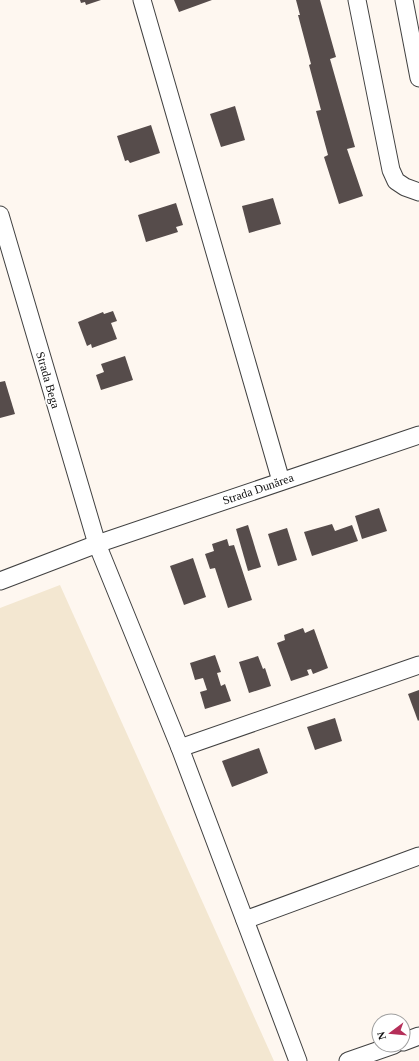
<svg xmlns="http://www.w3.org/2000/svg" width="419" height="1061" font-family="Georgia,serif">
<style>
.farmland{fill:#f3e7d1}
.building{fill:#564c4b}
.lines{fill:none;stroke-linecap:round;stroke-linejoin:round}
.minor-casing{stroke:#414141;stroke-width:19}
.minor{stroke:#fff;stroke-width:17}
.labels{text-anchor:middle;stroke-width:4;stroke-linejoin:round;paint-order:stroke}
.street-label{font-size:12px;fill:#0e0e0e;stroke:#fff}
</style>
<rect width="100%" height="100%" fill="#fef7f0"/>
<!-- farmland -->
<polygon class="farmland" points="60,585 274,1061 0,1061 0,608"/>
<!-- building -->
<g class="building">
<polygon points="80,0 101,0 86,5 85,2 81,3"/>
<polygon points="174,0 212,0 179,12"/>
<polygon points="296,0 320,0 336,57 330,59 355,147 347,149 363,196 339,204 324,157 328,155 316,111 321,110 309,65 311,64 298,15 300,15"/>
<polygon points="235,106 245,140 221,147 210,114"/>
<polygon points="151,125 160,153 130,163 128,160 125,161 117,136"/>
<polygon points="273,198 281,224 249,233 242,206"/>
<polygon points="176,203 183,225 176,227 178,232 146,242 138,215"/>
<polygon points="113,311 117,321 111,323 117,339 92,348 91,344 87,346 78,322 103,312 104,314"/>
<polygon points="125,356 133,380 101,390 96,375 104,372 101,364"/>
<polygon points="5,381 15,414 0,418 0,382"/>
<polygon points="379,508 387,531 362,539 355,516"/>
<polygon points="332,524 335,531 352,525 358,541 312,556 304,532"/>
<polygon points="248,525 261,567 248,571 236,529"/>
<polygon points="287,528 297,560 278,566 268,534"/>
<polygon points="227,539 229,546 234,545 252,600 228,608 215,568 210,569 205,554 214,551 212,544"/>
<polygon points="193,558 206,597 184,605 170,566"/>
<polygon points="303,628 305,633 314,629 328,668 313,674 311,669 307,670 309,675 291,681 277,643 285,640 284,635"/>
<polygon points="215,655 221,672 217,673 221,686 225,684 231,701 205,709 200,692 207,690 203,678 195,680 190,663"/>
<polygon points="258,656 263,669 265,668 271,686 249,693 239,662"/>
<polygon points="419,690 419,720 418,721 408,694"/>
<polygon points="335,718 342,741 315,750 307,727"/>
<polygon points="259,748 268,773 232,787 222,761"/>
</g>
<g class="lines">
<!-- minor casing -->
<g class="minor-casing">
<g id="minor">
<polyline points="142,0 281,481"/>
<polyline points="357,0 391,170 396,181 405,187 419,192"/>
<polyline points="404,0 419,78"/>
<polyline points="0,215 97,544 180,748 298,1061"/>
<polyline points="0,581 97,544 419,435"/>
<polyline points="180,748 419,665"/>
<polyline points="245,920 419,856"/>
<polyline points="403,1042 419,1036"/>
<polyline points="348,1061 394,1045"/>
</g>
</g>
<!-- minor -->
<use href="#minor" class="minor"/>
</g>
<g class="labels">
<!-- street labels -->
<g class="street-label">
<text transform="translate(48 380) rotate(74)" y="4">Strada Bega</text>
<text transform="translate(258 489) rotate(-19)" y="4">Strada Dunărea</text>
</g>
</g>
<!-- north arrow -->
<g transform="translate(391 1033) rotate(254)"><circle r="19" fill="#ffffff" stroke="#9f9f9f"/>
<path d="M0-3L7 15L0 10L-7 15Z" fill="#b52f59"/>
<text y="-6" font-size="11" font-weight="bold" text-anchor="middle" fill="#0e0e0e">N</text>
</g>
</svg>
